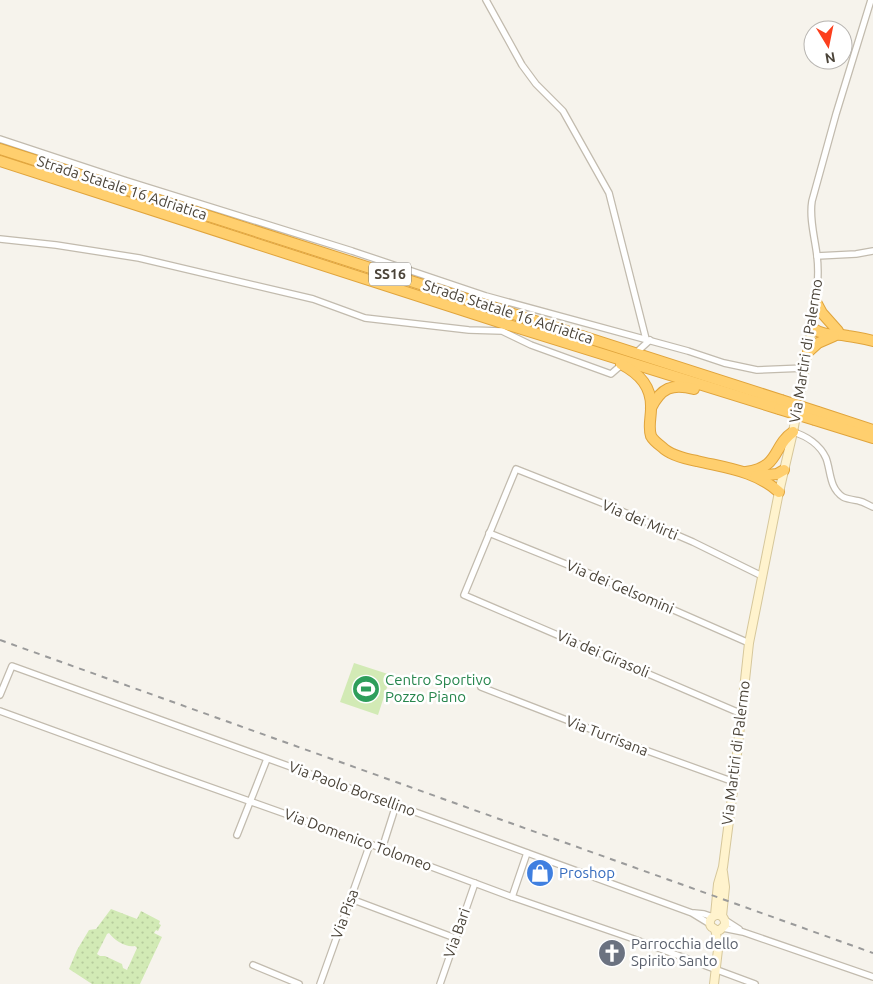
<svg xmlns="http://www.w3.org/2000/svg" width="873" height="984" font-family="Ubuntu,sans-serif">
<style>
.grass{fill:#d2eab5}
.garden{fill:url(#garden-dots);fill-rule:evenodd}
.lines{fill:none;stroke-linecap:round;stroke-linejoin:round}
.street-casing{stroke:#c2bbae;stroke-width:8}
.secondary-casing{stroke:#d6c79b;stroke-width:10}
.highway-casing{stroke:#e0a43c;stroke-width:12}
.street{stroke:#fff;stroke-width:5.5}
.secondary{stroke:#fff3cd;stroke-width:8}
.highway{stroke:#ffcf6e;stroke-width:10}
.rail{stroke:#9a9a9a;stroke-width:2;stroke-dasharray:6 6;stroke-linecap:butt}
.highway-bridge-casing{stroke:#e0a43c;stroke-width:12;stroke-linecap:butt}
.highway-bridge{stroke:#ffcf6e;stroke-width:10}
.labels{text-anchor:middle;stroke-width:5;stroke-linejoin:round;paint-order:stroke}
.shield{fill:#fff;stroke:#817c74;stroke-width:1}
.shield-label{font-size:14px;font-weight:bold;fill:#4b4439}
.street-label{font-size:15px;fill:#4b4439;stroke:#fff}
.leisure-label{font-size:15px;fill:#27864d;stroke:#fff;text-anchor:start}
.shop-label{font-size:15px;fill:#366cbe;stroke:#fff;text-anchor:start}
.worship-label{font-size:15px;fill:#5b616d;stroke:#fff;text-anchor:start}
</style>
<defs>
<pattern id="garden-dots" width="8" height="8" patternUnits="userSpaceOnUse" patternTransform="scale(1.25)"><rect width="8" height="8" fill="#d2eab5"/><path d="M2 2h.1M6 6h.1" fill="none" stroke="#b6ca9c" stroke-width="1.8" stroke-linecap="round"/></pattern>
</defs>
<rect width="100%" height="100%" fill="#f6f3ec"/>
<!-- grass -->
<polygon class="grass" points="354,663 391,675 378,715 340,702"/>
<!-- garden -->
<path class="garden" d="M111 909 137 919 141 911 160 921 159 924 161 925 158 931 156 930 154 933 162 937 140 984H92L69 969 77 950 89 930 96 929ZM109 933C114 940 126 948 135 946L137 948 127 970 123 968 122 964 105 956H100L97 954 107 934Z"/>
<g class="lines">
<!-- street casing -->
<g class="street-casing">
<g id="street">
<polyline points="486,0 522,65 536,84 563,111 609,193 646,339"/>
<polyline points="0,139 124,180 352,251 486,296 688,351 724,363 757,370 805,368"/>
<polyline points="0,239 56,245 139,258 313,299 365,318 469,330 502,331 531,345 611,374 619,367"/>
<polyline points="817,256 856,254 873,251"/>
<path d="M812 328C815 304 820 280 817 256 815 238 809 219 812 201L836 114 871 0"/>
<polyline points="639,350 650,340"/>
<path d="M793 432C807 436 820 445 826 458 831 471 829 488 843 497 847 499 854 500 859 501 864 502 868 505 873 507"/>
<polyline points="489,533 603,579 749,643"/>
<polyline points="481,687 634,746 734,782"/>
<polyline points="0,695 12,666 396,805 692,913 710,924"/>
<polyline points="0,711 159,769 370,844 512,897 631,938 755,984"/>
<polyline points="742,714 464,595 516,469 612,507 693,542 762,576"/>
<polyline points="237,835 267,759"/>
<polyline points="382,849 396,805"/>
<polyline points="512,897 527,853"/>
<polyline points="351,899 455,938"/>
<polyline points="694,913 704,914 713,917"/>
<polyline points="725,920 739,929"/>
<polyline points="723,928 743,932 873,977"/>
<polyline points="253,965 299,984"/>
<polyline points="320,984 370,844"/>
<polyline points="440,984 475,883"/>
</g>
</g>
<!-- secondary casing -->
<g class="secondary-casing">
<g id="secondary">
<polyline points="715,915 718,884 723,867 734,782 749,643 779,492 793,432 812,328"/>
<polyline points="722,916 725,887 723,872"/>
<path d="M715 930H720L725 925C726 910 708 914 710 924 711 929 713 926 715 930 717 934 717 942 718 946"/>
<polyline points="714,984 719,941"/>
</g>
</g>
<!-- highway casing -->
<g class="highway-casing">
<g id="highway">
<polyline points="0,149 781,400"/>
<polyline points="0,161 499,322 779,409"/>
<polyline points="815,300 822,313 838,331"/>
<path d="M812 328C826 337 833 333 848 336 857 337 865 339 873 341"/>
<polyline points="808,352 818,343 834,336"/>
<path d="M621 364C640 374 652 387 651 409 651 418 648 427 651 436 653 440 658 444 662 447 670 455 686 459 697 461 726 468 756 471 779 492"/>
<path d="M651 408C661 388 672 383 694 389"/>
<polyline points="818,412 873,430"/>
<polyline points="815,420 873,438"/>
<path d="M746 472C781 467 772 446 793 432"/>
<polyline points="756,476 777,474 784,470"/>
</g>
</g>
<!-- street -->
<use href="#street" class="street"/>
<!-- secondary -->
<use href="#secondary" class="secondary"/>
<!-- highway -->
<use href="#highway" class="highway"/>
<!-- rail -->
<polyline class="rail" points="0,640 873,953"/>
<!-- highway-bridge casing -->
<g class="highway-bridge-casing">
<g id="highway-bridge">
<polyline points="781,400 818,412"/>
<polyline points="779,409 815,420"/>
</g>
</g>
<!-- highway-bridge -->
<use href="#highway-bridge" class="highway-bridge"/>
</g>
<!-- icons -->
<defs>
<g id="stadium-disc" transform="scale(1.4375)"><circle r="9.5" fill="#2e9e5b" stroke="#fff"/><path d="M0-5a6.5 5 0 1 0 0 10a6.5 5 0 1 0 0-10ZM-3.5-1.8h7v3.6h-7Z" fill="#fff"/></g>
<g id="shop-disc" transform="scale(1.4375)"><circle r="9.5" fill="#3f7fe0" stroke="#fff"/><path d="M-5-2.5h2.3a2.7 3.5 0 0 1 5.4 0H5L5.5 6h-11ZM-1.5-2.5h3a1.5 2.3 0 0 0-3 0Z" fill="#fff"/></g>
<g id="church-disc" transform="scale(1.4375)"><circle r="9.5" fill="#6b7280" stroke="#fff"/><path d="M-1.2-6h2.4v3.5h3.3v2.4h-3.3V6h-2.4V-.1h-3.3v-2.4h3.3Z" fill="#fff"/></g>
</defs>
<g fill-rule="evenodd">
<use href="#stadium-disc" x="366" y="689"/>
<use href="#shop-disc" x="540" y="873"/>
<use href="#church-disc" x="612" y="953"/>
</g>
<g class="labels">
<!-- shield labels -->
<rect class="shield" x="369" y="262.5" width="42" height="23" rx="4"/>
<g class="shield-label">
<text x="390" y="279">SS16</text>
</g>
<!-- street labels -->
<g class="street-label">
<text transform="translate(122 188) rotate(18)" y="5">Strada Statale 16 Adriatica</text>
<text transform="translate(508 312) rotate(18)" y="5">Strada Statale 16 Adriatica</text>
<text transform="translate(806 351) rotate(-81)" y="5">Via Martiri di Palermo</text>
<text transform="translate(640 520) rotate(23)" y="5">Via dei Mirti</text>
<text transform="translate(620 587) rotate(23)" y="5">Via dei Gelsomini</text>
<text transform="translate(603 654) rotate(23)" y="5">Via dei Girasoli</text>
<text transform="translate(607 736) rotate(21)" y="5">Via Turrisana</text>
<text transform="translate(736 753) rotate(-83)" y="5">Via Martiri di Palermo</text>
<text transform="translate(352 789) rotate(20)" y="5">Via Paolo Borsellino</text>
<text transform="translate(358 840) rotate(20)" y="5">Via Domenico Tolomeo</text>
<text transform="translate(345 914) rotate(-70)" y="5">Via Pisa</text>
<text transform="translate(457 933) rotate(-71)" y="5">Via Bari</text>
</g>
<!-- leisure labels -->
<g class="leisure-label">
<text x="385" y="685">Centro Sportivo<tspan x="385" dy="17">Pozzo Piano</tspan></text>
</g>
<!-- shop labels -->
<g class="shop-label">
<text x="559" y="878">Proshop</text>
</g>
<!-- worship labels -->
<g class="worship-label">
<text x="631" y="949">Parrocchia dello<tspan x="631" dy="17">Spirito Santo</tspan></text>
</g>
</g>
<!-- north arrow -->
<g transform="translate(828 45) rotate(170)"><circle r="24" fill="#ffffff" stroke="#b7b4b0"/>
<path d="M0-4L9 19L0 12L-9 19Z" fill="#fc3f1d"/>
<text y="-8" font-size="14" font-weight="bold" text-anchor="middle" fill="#4b4439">N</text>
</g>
</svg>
